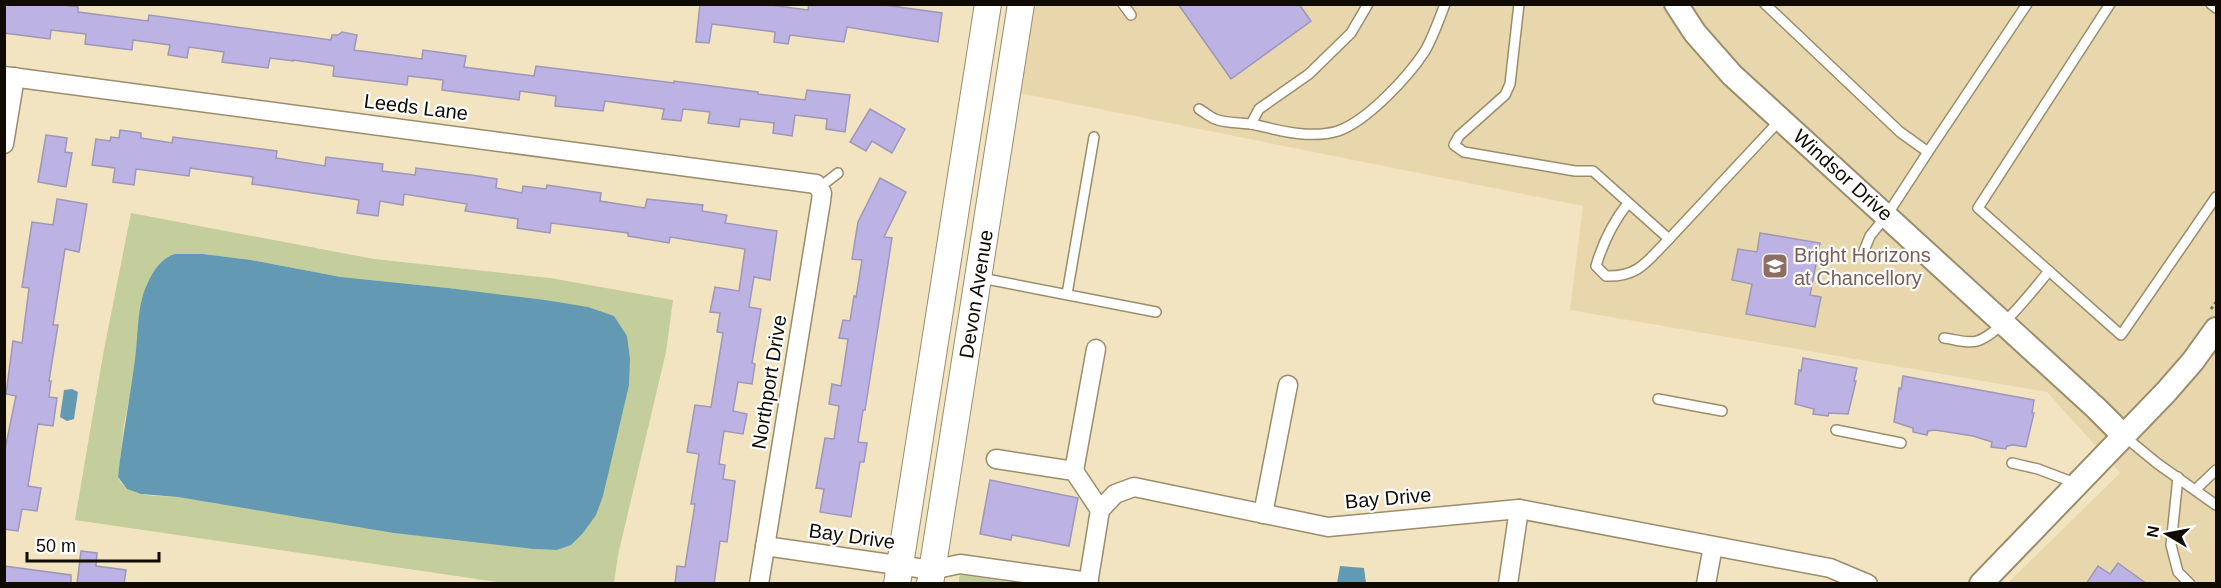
<svg xmlns="http://www.w3.org/2000/svg" width="2221" height="588" font-family="Arial,sans-serif">
<style>
.built{fill:#e8d7ad}
.green{fill:#c4cd9c;fill-rule:evenodd}
.water{fill:#6399b3}
.building{fill:#bcb2e3;stroke:#9d97b8;stroke-width:1.5}
.lines{fill:none;stroke-linecap:round;stroke-linejoin:round}
.service-casing{stroke:#9a8d6c;stroke-width:12}
.minor-casing{stroke:#9a8d6c;stroke-width:21}
.tertiary-casing{stroke:#9a8d6c;stroke-width:26}
.secondary-casing{stroke:#9a8d6c;stroke-width:28}
.path{stroke:#7a715c;stroke-width:3;stroke-dasharray:3 3;stroke-linecap:butt}
.service{stroke:#fff;stroke-width:9}
.minor{stroke:#fff;stroke-width:18}
.tertiary{stroke:#fff;stroke-width:22}
.secondary{stroke:#fff;stroke-width:26}
.labels{text-anchor:middle;stroke-width:4.5;stroke-linejoin:round;paint-order:stroke}
.street-label{font-size:20px;fill:#0f0b02;stroke:#fff}
.education-label{font-size:20px;fill:#785e54;stroke:#fff;text-anchor:start}
</style>
<rect width="100%" height="100%" fill="#f2e4c1"/>
<!-- built -->
<polygon class="built" points="1034,5 2216,5 2216,583 2008,583 2120,473 2047,392 1570,310 1583,206 1020,93"/>
<!-- green -->
<g class="green">
<path d="M131 213 374 259 550 278 673 300 666 352 618 555 614 583H504L75 520 103 355ZM203 254 251 260 341 277 448 288 588 307 612 454 603 496 558 550 533 549 481 542 178 497C157 495 130 499 118 478L124 424 132 386 143 295Z"/>
<polygon points="961,575 963,575 1014,583 965,583 959,582 959,577"/>
</g>
<!-- water -->
<g class="water">
<path d="M175 254H203L251 260 341 277 448 288 545 300 588 307 614 316 627 336 630 359 629 385 603 496 596 515 583 533 571 545 557 550 533 549 394 533 178 497 141 494 127 489 118 477C122 438 130 399 135 359 138 338 137 315 143 295 149 278 158 259 175 254Z"/>
<polygon points="72,389 78,392 74,419 67,421 60,417 64,390"/>
<polygon points="1340,566 1364,568 1366,583 1337,583"/>
</g>
<!-- building -->
<g class="building">
<polygon points="4,4 59,4 78,7 78,12 148,21 149,15 331,40 332,35 338,35 342,32 357,35 354,50 422,59 423,50 466,56 464,67 534,76 536,66 674,83 674,81 758,92 758,94 805,100 807,90 850,95 845,132 826,129 827,119 795,115 792,136 773,133 774,123 740,119 739,127 708,123 710,112 683,109 681,121 662,119 664,109 627,104 605,101 603,111 555,106 556,96 520,91 519,100 442,90 443,80 408,76 407,85 333,76 334,66 293,60 293,61 270,58 268,68 222,62 224,52 189,47 187,58 168,55 170,45 133,40 132,50 85,44 86,34 51,30 50,39 4,33"/>
<polygon points="700,4 763,4 808,10 809,4 877,4 942,13 938,42 847,27 844,42 790,35 788,44 774,42 775,32 712,24 709,43 696,42"/>
<polygon points="1178,4 1299,4 1311,21 1231,79"/>
<polygon points="870,109 905,129 892,153 872,141 866,151 850,142"/>
<polygon points="120,130 141,133 141,138 172,143 173,137 277,151 276,158 325,166 326,157 383,164 382,171 415,175 416,168 471,175 497,179 496,188 522,193 523,186 546,189 547,185 601,193 600,201 645,208 647,199 703,205 702,211 727,215 725,223 777,231 770,280 754,277 749,307 761,309 752,363 755,364 752,384 738,382 733,411 747,414 743,434 724,431 719,464 725,465 723,479 735,481 727,542 720,541 714,584 675,584 677,566 685,567 695,504 691,504 699,454 687,452 695,405 711,407 723,333 717,332 720,313 710,312 715,287 739,291 745,249 670,237 669,243 628,236 628,233 551,223 550,233 517,228 518,219 465,211 467,204 404,194 403,205 380,201 378,216 357,213 359,200 252,184 253,177 190,168 189,176 136,169 134,185 113,182 115,168 92,165 96,139 110,141 111,137 119,138"/>
<polygon points="46,135 67,138 65,152 72,153 66,187 38,182"/>
<polygon points="880,178 906,192 884,237 892,238 865,410 863,410 858,442 867,443 864,462 860,462 851,517 820,512 824,489 816,488 825,438 834,439 839,406 829,404 832,384 841,386 848,339 839,338 843,320 850,321 854,296 856,297 862,260 852,259 858,222"/>
<polygon points="57,199 87,204 79,252 65,249 53,325 58,325 49,381 51,381 49,397 57,398 53,426 38,424 28,486 41,488 37,511 22,509 18,531 4,529 4,454 16,396 6,394 13,341 22,343 29,288 22,287 32,222 53,225"/>
<polygon points="1760,233 1820,243 1810,295 1821,297 1815,327 1746,314 1752,284 1732,280 1738,249 1757,252"/>
<polygon points="1803,358 1857,368 1854,381 1856,381 1848,414 1829,413 1828,416 1813,414 1814,409 1795,404 1799,370 1801,371"/>
<polygon points="1903,376 2034,400 2032,413 2034,413 2026,447 2013,445 2007,446 2006,449 1991,447 1992,442 1973,436 1935,430 1928,431 1927,435 1913,432 1913,428 1894,422 1899,388 1901,389"/>
<polygon points="990,480 1078,498 1069,546 1012,535 1011,540 980,534"/>
<polygon points="81,551 97,553 96,566 126,570 124,584 77,584"/>
<polygon points="2118,563 2147,584 2086,584 2098,566 2110,574"/>
<polygon points="4,566 71,575 71,584 4,584"/>
</g>
<g class="lines">
<!-- service casing -->
<g class="service-casing">
<g id="service">
<polyline points="1123,4 1131,15"/>
<polyline points="1519,4 1510,84 1505,95 1459,136 1454,145 1464,152 1575,171 1593,171 1669,239 1781,119"/>
<polyline points="1765,4 1900,132 1928,152 1887,215 1870,236 1864,251"/>
<polyline points="2110,4 1978,208 2121,335 2216,197"/>
<polyline points="2211,4 2216,8"/>
<path d="M1199 109C1204 112 1210 117 1215 119 1227 124 1243 122 1256 125 1281 131 1312 139 1338 131 1367 121 1408 77 1425 51 1433 37 1439 20 1445 4"/>
<polyline points="1251,124 1259,109 1309,74 1351,33 1368,4"/>
<polyline points="1928,152 2027,4"/>
<polyline points="820,187 838,173"/>
<path d="M1628 203C1613 222 1603 242 1596 266L1606 276C1639 277 1647 261 1669 239"/>
<polyline points="981,278 1156,312"/>
<polyline points="1067,294 1094,137"/>
<path d="M1944 338C1954 339 1967 344 1977 341 2000 334 2033 290 2049 271"/>
<polyline points="1658,399 1722,411"/>
<polyline points="1836,430 1901,443"/>
<polyline points="2125,437 2158,464 2216,505"/>
<polyline points="2012,463 2038,469 2075,483"/>
<polyline points="2178,477 2171,545 2178,572 2190,584"/>
<polyline points="2195,490 2216,470"/>
</g>
</g>
<!-- minor casing -->
<g class="minor-casing">
<g id="minor">
<polyline points="4,76 816,184 822,193 821,201 759,584"/>
<polyline points="4,144 15,77"/>
<polyline points="996,459 1074,471 1100,510"/>
<polyline points="1074,471 1096,349"/>
<polyline points="1263,514 1288,385"/>
<polyline points="765,546 932,570 960,564 1089,582"/>
<polyline points="1088,584 1100,510 1115,494 1134,487 1328,527 1519,509 1830,568 1868,584"/>
<polyline points="1508,584 1519,509"/>
<polyline points="1706,584 1713,546"/>
</g>
</g>
<!-- tertiary casing -->
<g class="tertiary-casing">
<g id="tertiary">
<polyline points="1676,4 1695,33 1732,75 2096,408 2124,436"/>
<polyline points="1981,584 2166,392 2193,361 2216,329"/>
</g>
</g>
<!-- secondary casing -->
<g class="secondary-casing">
<g id="secondary">
<polyline points="897,584 988,4"/>
<polyline points="930,584 1021,4"/>
</g>
</g>
<!-- path -->
<polyline class="path" points="2211,309 2216,302"/>
<!-- service -->
<use href="#service" class="service"/>
<!-- minor -->
<use href="#minor" class="minor"/>
<!-- tertiary -->
<use href="#tertiary" class="tertiary"/>
<!-- secondary -->
<use href="#secondary" class="secondary"/>
</g>
<!-- icons -->
<defs>
<g id="school-square" transform="scale(1.35)"><rect x="-9" y="-9" width="18" height="18" rx="4" fill="#8d6e63" stroke="#fff"/><path d="M0-5L7-2L0 1L-7-2ZM-4 1L0 2.5L4 1V4Q0 6-4 4Z" fill="#fff"/></g>
</defs>
<g fill-rule="evenodd">
<use href="#school-square" x="1775" y="266"/>
</g>
<g class="labels">
<!-- street labels -->
<g class="street-label">
<text transform="translate(416 107) rotate(7)" y="7">Leeds Lane</text>
<text transform="translate(1843 175) rotate(42)" y="7">Windsor Drive</text>
<text transform="translate(976 294) rotate(-81)" y="7">Devon Avenue</text>
<text transform="translate(769 382) rotate(-81)" y="7">Northport Drive</text>
<text transform="translate(1388 498) rotate(-5)" y="7">Bay Drive</text>
<text transform="translate(852 536) rotate(8)" y="7">Bay Drive</text>
</g>
<!-- education labels -->
<g class="education-label">
<text x="1794" y="262">Bright Horizons<tspan x="1794" dy="23">at Chancellory</tspan></text>
</g>
</g>
<!-- border -->
<rect width="2221" height="588" fill="none" stroke="#0f0b02" stroke-width="12"/>
<!-- north arrow -->
<g transform="translate(2167 534) rotate(280)" stroke="#ffffff" stroke-width="4.5" paint-order="stroke">
<path d="M0-4.5L10 22L0 15L-10 22Z" fill="#0f0b02"/>
<text y="-9" font-size="16" font-weight="bold" text-anchor="middle" fill="#0f0b02">N</text>
</g>
<!-- scale -->
<path d="M27 552v9h132v-9" fill="none" stroke="#0f0b02" stroke-width="3"/>
<text x="36" y="552" font-size="18" fill="#0f0b02" stroke="#ffffff" stroke-width="4.5" paint-order="stroke">50 m</text>
</svg>
